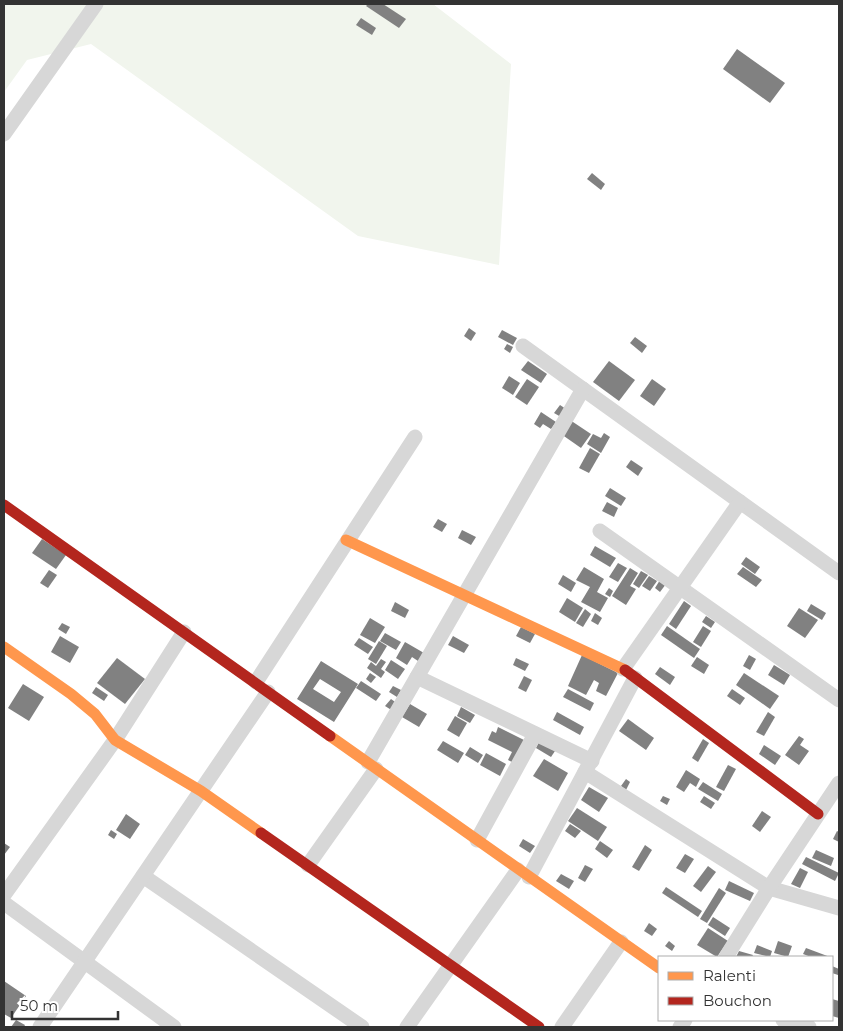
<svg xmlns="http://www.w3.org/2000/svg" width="843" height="1031" font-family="Montserrat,sans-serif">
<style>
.green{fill:#f1f5ed}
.building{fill:#818181;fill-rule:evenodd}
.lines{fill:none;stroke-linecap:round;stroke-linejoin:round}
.street{stroke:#d7d7d7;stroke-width:15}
.slow{stroke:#ff974d;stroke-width:11}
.jam{stroke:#b3261e;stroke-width:11}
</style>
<rect width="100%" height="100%" fill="#fff"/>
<!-- green -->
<polygon class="green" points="4,4 433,4 511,64 499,265 358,236 91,44 27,60 4,92"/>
<!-- building -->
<g class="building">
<polygon points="368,4 383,4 406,19 399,28 366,6"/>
<polygon points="361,18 376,28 372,35 356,25"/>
<polygon points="737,49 785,83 770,103 723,69"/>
<polygon points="592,173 605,184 601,190 587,179"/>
<polygon points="469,328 476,333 471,341 464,336"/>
<polygon points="502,330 517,338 513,345 498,337"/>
<polygon points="635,337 647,346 642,353 630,343"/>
<polygon points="507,344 513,347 510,353 504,349"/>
<polygon points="528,361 547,374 541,383 521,370"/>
<polygon points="609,361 635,380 619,401 593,382"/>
<polygon points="509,376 520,383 513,395 502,388"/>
<polygon points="527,379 539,387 527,405 515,397"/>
<polygon points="652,379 666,389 654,406 640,396"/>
<polygon points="560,405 566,409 561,417 554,413"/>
<polygon points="541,412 556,422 551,429 543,424 540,428 534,424"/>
<polygon points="570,420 591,434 581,448 561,434"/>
<polygon points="604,433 610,437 601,453 587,444 593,434 601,438"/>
<polygon points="590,448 600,454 589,473 579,468"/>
<polygon points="631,460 643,468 638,476 626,467"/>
<polygon points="610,488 626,498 621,506 605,496"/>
<polygon points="607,502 618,508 614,517 602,511"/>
<polygon points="438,519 447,524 442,532 433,527"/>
<polygon points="462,530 476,537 471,545 458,538"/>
<polygon points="42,539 66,555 56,569 32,553"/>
<polygon points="595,546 616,558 610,567 590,555"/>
<polygon points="746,557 760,567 755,574 741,564"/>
<polygon points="618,563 627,568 618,582 609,577"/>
<polygon points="584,567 604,579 597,592 608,598 600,612 581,602 590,587 576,580"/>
<polygon points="743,567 762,580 756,587 737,574"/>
<polygon points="630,568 638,573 630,586 636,589 626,605 612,596"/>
<polygon points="49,570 57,575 48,588 40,583"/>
<polygon points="641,571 648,575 639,588 633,584"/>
<polygon points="563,575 576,583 571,592 558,584"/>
<polygon points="649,576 657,581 650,591 642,586"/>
<polygon points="660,580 666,584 660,592 655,588"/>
<polygon points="609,588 613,591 610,597 605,594"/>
<polygon points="567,598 583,608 575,622 559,612"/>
<polygon points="684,601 691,606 676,629 669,624"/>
<polygon points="395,602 409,610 405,618 391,611"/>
<polygon points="811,604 826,613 822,620 807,611"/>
<polygon points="799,608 818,620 805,638 787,626"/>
<polygon points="585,609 591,614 583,627 576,623"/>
<polygon points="595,613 602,618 598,625 591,621"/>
<polygon points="706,616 715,622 711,628 702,622"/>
<polygon points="370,618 385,627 375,643 360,635"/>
<polygon points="62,623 70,627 66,634 58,629"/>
<polygon points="667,626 700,649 694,658 661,635"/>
<polygon points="703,626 711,631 701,647 693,642"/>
<polygon points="521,627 535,634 530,643 516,636"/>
<polygon points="385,633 401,642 396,650 380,641"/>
<polygon points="60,636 79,647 70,663 51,652"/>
<polygon points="453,636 469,645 464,653 448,645"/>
<polygon points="359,638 373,647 368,654 354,645"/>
<polygon points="379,641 387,646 376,664 368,659"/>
<polygon points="405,642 424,653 418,661 412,657 407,665 396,658"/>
<polygon points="582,655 618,673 606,696 596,691 599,683 594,680 586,695 568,686"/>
<polygon points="749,655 756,659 750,670 743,666"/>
<polygon points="697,657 709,665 704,674 691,666"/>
<polygon points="117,658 145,679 125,704 97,683"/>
<polygon points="516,658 529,664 525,671 513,665"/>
<polygon points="381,659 386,662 381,669 385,672 381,678 367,668 371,662 376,666"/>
<polygon points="391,660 405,669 398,679 385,670"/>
<path d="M321 661 358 684 334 722 297 699ZM320 679 341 692 334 702 313 689Z"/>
<polygon points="774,665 790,675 784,685 768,675"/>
<polygon points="660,667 675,677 670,685 655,674"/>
<polygon points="370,673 376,677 371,683 366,679"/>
<polygon points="744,673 779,696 770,709 736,685"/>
<polygon points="524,676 532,680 526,692 518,688"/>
<polygon points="361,681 381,694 376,701 356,688"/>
<polygon points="23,684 44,697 29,721 8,708"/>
<polygon points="393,686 401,690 397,697 389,692"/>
<polygon points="96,687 108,695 104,701 92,693"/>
<polygon points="568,689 594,703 590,711 563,697"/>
<polygon points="732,689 745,698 740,705 727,696"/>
<polygon points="391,699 398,704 393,711 385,706"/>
<polygon points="410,704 427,714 419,727 402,717"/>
<polygon points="461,707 475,715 470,723 457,716"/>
<polygon points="557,712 584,727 580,735 553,720"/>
<polygon points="768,712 775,717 764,736 756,732"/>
<polygon points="455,716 467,723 459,737 447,730"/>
<polygon points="628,719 654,738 646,750 619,731"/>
<polygon points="498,727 526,741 514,763 508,760 512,752 488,740 492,731 496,733"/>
<polygon points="799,736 804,739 800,745 809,751 799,765 785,755"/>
<polygon points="703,739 709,743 698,762 692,758"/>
<polygon points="443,741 464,753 458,763 437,750"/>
<polygon points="539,742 555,751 551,757 536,748"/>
<polygon points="764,745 781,756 775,765 759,754"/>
<polygon points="470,747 483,755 478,763 465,755"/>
<polygon points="486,753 506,764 500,776 480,765"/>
<polygon points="544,759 568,773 558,791 533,776"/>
<polygon points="728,765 736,769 724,791 716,787"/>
<polygon points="686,770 700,779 696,787 690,783 684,792 676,787"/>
<polygon points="626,779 630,782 626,790 621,786"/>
<polygon points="703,782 722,794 718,801 698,789"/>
<polygon points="589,787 608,798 599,812 581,800"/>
<polygon points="663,796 670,799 667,805 660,801"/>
<polygon points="704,796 715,803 711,809 700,802"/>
<polygon points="577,808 607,827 598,841 568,821"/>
<polygon points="762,811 771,817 760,832 752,826"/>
<polygon points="126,814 140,824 130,839 116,830"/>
<polygon points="570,824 581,831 575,838 565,831"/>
<polygon points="111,830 117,834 114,839 108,835"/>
<polygon points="837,831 839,832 839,842 833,839"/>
<polygon points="523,839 535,846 530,853 519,846"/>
<polygon points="600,841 613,850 607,858 595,849"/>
<polygon points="4,843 10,847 4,855"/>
<polygon points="645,845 652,850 639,871 632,867"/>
<polygon points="816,850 834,858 831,866 812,858"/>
<polygon points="685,854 694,859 685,873 676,868"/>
<polygon points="806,857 839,873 835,881 802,864"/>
<polygon points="585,865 593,869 585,882 578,878"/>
<polygon points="708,866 716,872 701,892 693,886"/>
<polygon points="800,868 808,872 800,888 791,884"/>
<polygon points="561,874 574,881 569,889 556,881"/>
<polygon points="729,881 754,893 750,901 725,890"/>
<polygon points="666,887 702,911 698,917 662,893"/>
<polygon points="719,888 726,893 707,923 700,919"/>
<polygon points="713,917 730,928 725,936 708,925"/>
<polygon points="649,923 657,929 652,936 644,931"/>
<polygon points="708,928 728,941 717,957 697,945"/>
<polygon points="669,941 675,946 672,951 665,946"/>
<polygon points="778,941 792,946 788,957 774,953"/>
<polygon points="757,945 772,951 770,957 754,953"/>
<polygon points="806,948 830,957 811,957 803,954"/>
<polygon points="739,951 753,955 752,957 736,957"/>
<polygon points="832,966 839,969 838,975 832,973"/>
<polygon points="4,981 26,996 11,1018 4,1014"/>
<polygon points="832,999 839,1001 839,1018 832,1016"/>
<polygon points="16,1020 25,1025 24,1027 11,1027"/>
</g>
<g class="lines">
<!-- street -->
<g class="street">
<polyline points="4,134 96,4"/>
<polyline points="523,346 839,573"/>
<polyline points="600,531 839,700"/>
<polyline points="623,669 740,502"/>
<polyline points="417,677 592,761"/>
<polyline points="256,682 415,437"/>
<polyline points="368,762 583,389"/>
<polyline points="585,772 769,888 839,908"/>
<polyline points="477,840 535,734"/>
<polyline points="308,865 376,769"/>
<polyline points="143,876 362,1027"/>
<polyline points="529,877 635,678"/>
<polyline points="4,895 115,740 184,632"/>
<polyline points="4,903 174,1027"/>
<polyline points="726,957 769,888 839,783"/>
<polyline points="783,1020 809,1027"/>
<polyline points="40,1027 268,692"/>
<polyline points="407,1027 518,870"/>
<polyline points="562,1027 621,942"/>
<polyline points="680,1027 685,1020"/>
</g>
<!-- slow -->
<g class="slow">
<polyline points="346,540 625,670"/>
<polyline points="4,647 71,694 95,714 115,740 201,791 261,833"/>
<polyline points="330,736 659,968"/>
</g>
<!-- jam -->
<g class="jam">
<polyline points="4,505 330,736"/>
<polyline points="625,670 818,814"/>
<polyline points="261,833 539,1027"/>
</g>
</g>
<!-- border -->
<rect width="843" height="1031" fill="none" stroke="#333333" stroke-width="10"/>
<!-- legend -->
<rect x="658" y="956" width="175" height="65" fill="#ffffff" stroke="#adadad"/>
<rect x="668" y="972" width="25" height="8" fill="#ff974d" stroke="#adadad"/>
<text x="703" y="981" font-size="15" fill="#333333">Ralenti</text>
<rect x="668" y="997" width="25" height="8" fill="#b3261e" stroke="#adadad"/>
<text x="703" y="1006" font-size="15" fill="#333333">Bouchon</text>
<!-- scale -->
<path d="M12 1011v8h106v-8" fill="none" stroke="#333333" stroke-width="2.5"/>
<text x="20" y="1011" font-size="15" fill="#333333" stroke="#ffffff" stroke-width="4" paint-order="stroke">50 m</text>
</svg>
